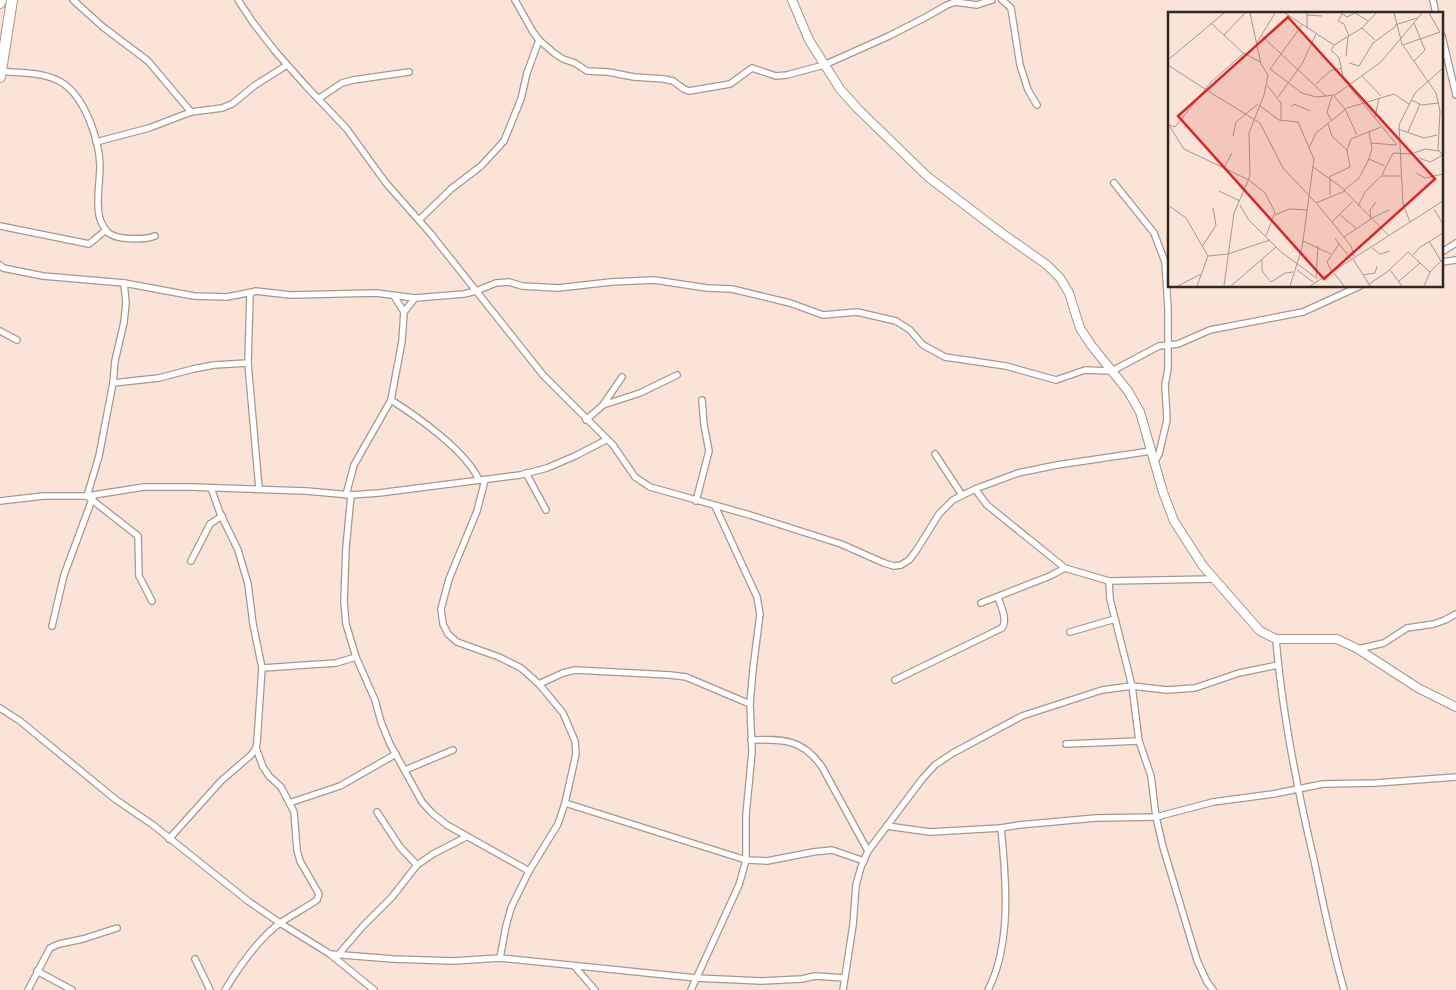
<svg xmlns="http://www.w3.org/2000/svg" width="1456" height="990" font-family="'Playfair Display',serif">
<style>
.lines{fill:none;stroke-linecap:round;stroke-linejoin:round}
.street-casing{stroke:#ab968b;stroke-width:8}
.secondary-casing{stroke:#ab968b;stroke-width:10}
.highway-casing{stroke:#ab968b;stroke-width:12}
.street{stroke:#fff;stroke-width:5.5}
.secondary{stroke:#fff;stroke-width:8}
.highway{stroke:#fff;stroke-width:10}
.inset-road{fill:none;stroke:#a9988f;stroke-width:1}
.view{fill:#d62828;fill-opacity:0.15;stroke:#d62828;stroke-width:2.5}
.inset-edge{fill:none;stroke:#2f2722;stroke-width:2.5}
</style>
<rect width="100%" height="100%" fill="#fae3d7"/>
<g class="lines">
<!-- street casing -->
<g class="street-casing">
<g id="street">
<polyline points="73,0 103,27 148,61 191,112"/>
<polyline points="238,0 254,24 275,51 306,86 346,128 386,183 431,234 543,375 613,445 635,477 650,487 750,515 841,544 884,563 894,566 901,565 909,560 916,551 939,514 953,500 975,489 1018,473 1057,465 1151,451"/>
<polyline points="515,0 533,32 539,40 554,53 563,59 575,63 587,71 608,72 634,77 664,79 673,81 684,89 689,91 730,84 752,68 776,76 787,75 824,65 889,36 926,17 947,5 955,2 977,5 992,0"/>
<polyline points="1002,0 1011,8 1020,65 1028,90 1037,105"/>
<polyline points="1433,0 1436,14"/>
<polyline points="1442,36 1456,95"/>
<path d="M1 71C22 74 45 71 64 84 85 99 99 139 100 165 100 182 96 199 99 215 100 221 105 231 110 234 120 240 145 240 155 236"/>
<polyline points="318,99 342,83 353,80 409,72"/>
<polyline points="96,142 149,128 191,112 222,108 232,104 254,86 287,65"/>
<polyline points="1114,183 1154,233 1165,262 1168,308 1168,369 1165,385 1167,420 1159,454 1154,463"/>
<polyline points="419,220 451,189 481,166 504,141 521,99 527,73 539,40"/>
<polyline points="0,226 89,244 106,230"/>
<polyline points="1442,252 1456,243"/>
<polyline points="1442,262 1456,260"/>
<polyline points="0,265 3,268 43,276 124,283 194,296 227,297 252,292"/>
<polyline points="124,283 126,303 124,322 115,361 113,383 99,456 87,496 138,536 139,576 152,601"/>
<polyline points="394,296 404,312"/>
<polyline points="0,331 17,340"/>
<polyline points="113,383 159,378 193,369 214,365 248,363"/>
<path d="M391 400C418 417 466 451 479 480"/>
<polyline points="603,405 622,377"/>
<polyline points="586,420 603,405 640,393 677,375"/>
<polyline points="935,454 962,495"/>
<polyline points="526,473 546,510"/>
<polyline points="485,480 477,511 449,579 441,609 443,624 448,634 457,642 499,657 521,668 539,684 563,713 575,741 576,754 565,803 558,824 529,871 511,908 506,926 500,958"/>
<polyline points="259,489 248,363 250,294 255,291 291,295 376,293 415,298"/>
<polyline points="975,489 987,505 1065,568 1109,581 1213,579"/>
<polyline points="346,495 354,465 391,400 402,341 404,312 415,298 464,294 476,291 496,283 509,282 522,286 558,288 611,282 654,280 707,288 732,289 790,303 823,315 857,312 896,321 910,330 923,345 945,357 1006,366 1056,380 1085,370 1112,371 1159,346 1178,344 1210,330 1303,312 1360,286"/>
<polyline points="351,495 346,548 344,602 346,624 356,657 375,700 381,722 390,744 422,802 432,813 447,825 529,871"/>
<polyline points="0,501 43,496 87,496 144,487 192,487 306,491 351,495 379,493 520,475 547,468 575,456 606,440"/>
<polyline points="696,501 709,451 704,425 702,400"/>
<polyline points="191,561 210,524 222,516"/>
<polyline points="1109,581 1110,599 1132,686 1139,741 1151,776 1156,817 1163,847 1197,960 1207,982 1213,990"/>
<polyline points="981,603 1050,576 1065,568"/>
<polyline points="52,626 64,575 93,497"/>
<polyline points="1070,632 1115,619"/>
<path d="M1276 639C1282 714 1297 788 1314 860 1323 904 1332 947 1344 990"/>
<polyline points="1358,649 1384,643 1407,628 1434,624 1445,620 1456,614"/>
<polyline points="262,668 336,663 356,657"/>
<path d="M895 680 1002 628C1008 620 1001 607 998 597"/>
<polyline points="539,684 563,673 575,670 670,675 686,677 750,704"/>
<polyline points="0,708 20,721 115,799 153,825 248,901 280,923 330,954 374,990"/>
<path d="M751 740C783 739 803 739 822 767L868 851"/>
<polyline points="1066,744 1139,741"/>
<polyline points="405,770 453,750"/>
<polyline points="289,803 340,786 396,754"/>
<polyline points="565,803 746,860 767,861 813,852 832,850 864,861"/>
<polyline points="377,812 400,847 417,865"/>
<polyline points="887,826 930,832 1001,828 1019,825 1096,818 1156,817 1213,802 1273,794 1323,784 1376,783 1456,777"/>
<polyline points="169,839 221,781 251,755 256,748 257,742 262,668 253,624 248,584 238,550 220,513 211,488"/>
<polyline points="330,954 393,959 453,961 500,958 696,978 761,981 802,979 815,976 844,978"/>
<polyline points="338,955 363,926 392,897 417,865 433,854 466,837"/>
<polyline points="195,959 210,990"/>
<polyline points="575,967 595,990"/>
<polyline points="37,971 72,990"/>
<polyline points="28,990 50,948 59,944 83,939 117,928"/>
<path d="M225 990C239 967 258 939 280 923 292 915 305 908 317 900L319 894 300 861 297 850 294 812 281 787 269 776 263 767 256 748"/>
<polyline points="691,990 739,885 746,860 746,815 752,752 750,704 753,669 760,614 757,597 715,506"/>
<polyline points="843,990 853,925 856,885 861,867 868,851 923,778 935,765 953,753 1022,716 1102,690 1132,686 1167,690 1195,688 1239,673 1278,665"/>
<path d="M988 990C1012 944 1006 878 1001 828"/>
</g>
</g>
<!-- secondary casing -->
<g class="secondary-casing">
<polyline id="secondary" points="792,0 809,40 840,89 858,109 928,177 1003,234 1047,265 1060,278 1069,293 1080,328 1091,345 1128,391 1140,412 1163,492 1174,521 1203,566 1260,631 1276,639 1337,639 1358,649 1418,688 1456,707"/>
</g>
<!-- highway casing -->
<g class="highway-casing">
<g id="highway">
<polyline points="0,3 1,0"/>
<polyline points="0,77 12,0"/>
</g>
</g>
<!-- street -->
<use href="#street" class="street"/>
<!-- secondary -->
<use href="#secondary" class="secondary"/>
<!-- highway -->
<use href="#highway" class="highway"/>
</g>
<!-- overview -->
<g transform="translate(1168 12)">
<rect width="275" height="275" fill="#fae3d7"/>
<path class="inset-road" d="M117 1 166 33 194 16 208 1M173 1 179 5 187 1 200 9M226 1 234 32 268 81 272 99 270 137 275 144M174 2 170 9 176 12 181 24M139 3 154 4M246 11 257 38 246 49M44 12 74 40 92 50M227 13 249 6M194 16 207 28M139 17V1M56 23 77 1M94 24 159 85M88 32 107 1M166 33 163 38 171 46 175 64 183 73M235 33 272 20 261 1M178 44 180 25M0 48 56 1M181 51 191 54 205 31 228 14M0 53 37 77M102 57 134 81 148 85 167 83 213 50 254 1M102 57 134 13M194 64 213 84M148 72 162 59 174 56M99 73 113 91V109M181 74 229 133M37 77 92 111 115 156 148 191 177 179M166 84 177 97 189 123M110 85 134 52 148 22M243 88 254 93 270 91M91 93 111 108 130 110 146 147 134 236 122 274M123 95 126 92 142 99M207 105 211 86M163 108 159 100 164 84M160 112 164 124 179 138M0 113 7 115 43 70 76 41M2 115 16 137 81 168 97 181 107 200 98 224M230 117 256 126 269 123M240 120 252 92M65 124 68 110 90 92M203 131 228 133M141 136 148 121 179 96 226 82 241 92M251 146 262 150 275 143M201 147 217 154M145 155 173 175 221 224M56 156 64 141M248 161 257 166 275 162M214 163 225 141 243 142 257 137 271 139M161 165 182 155 179 138 183 127 213 115M176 178 191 166 200 149 204 137 201 120M51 179 72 189M162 183V165M149 192 164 210 185 189M0 193 18 206 40 244 60 242 102 228M72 193 80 207 113 240 150 267M190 194 197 180 213 164H233M266 197 275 212M107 203 121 197 139 198M172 203 188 216M204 206 221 198M164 210 183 234 186 244M242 210 235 192 231 113 247 81 275 56M176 225 203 207 202 198 208 190M135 229 163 242M261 229 273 249M171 232 183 247M34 235 48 213 45 196M204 236 212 242 222 239M245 243 251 236 275 221M185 247 202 274M94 248V259L103 270 117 261 125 260M129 258 145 270M222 258 234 274M164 260 159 250 171 232 167 226M166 261 176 274M195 263 207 261 209 254M148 265 150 234M230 270 252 251M201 272 219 260 240 240 262 260M10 274 33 262M29 274 40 244M56 274 66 201 82 164 81 121 96 83 100 63 93 52 82 1M63 274 108 235M142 274 275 189M256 274 262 260 275 247"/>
<path class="view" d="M120 5 267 167 156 267 10 104Z"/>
<rect width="275" height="275" class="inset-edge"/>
</g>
</svg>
